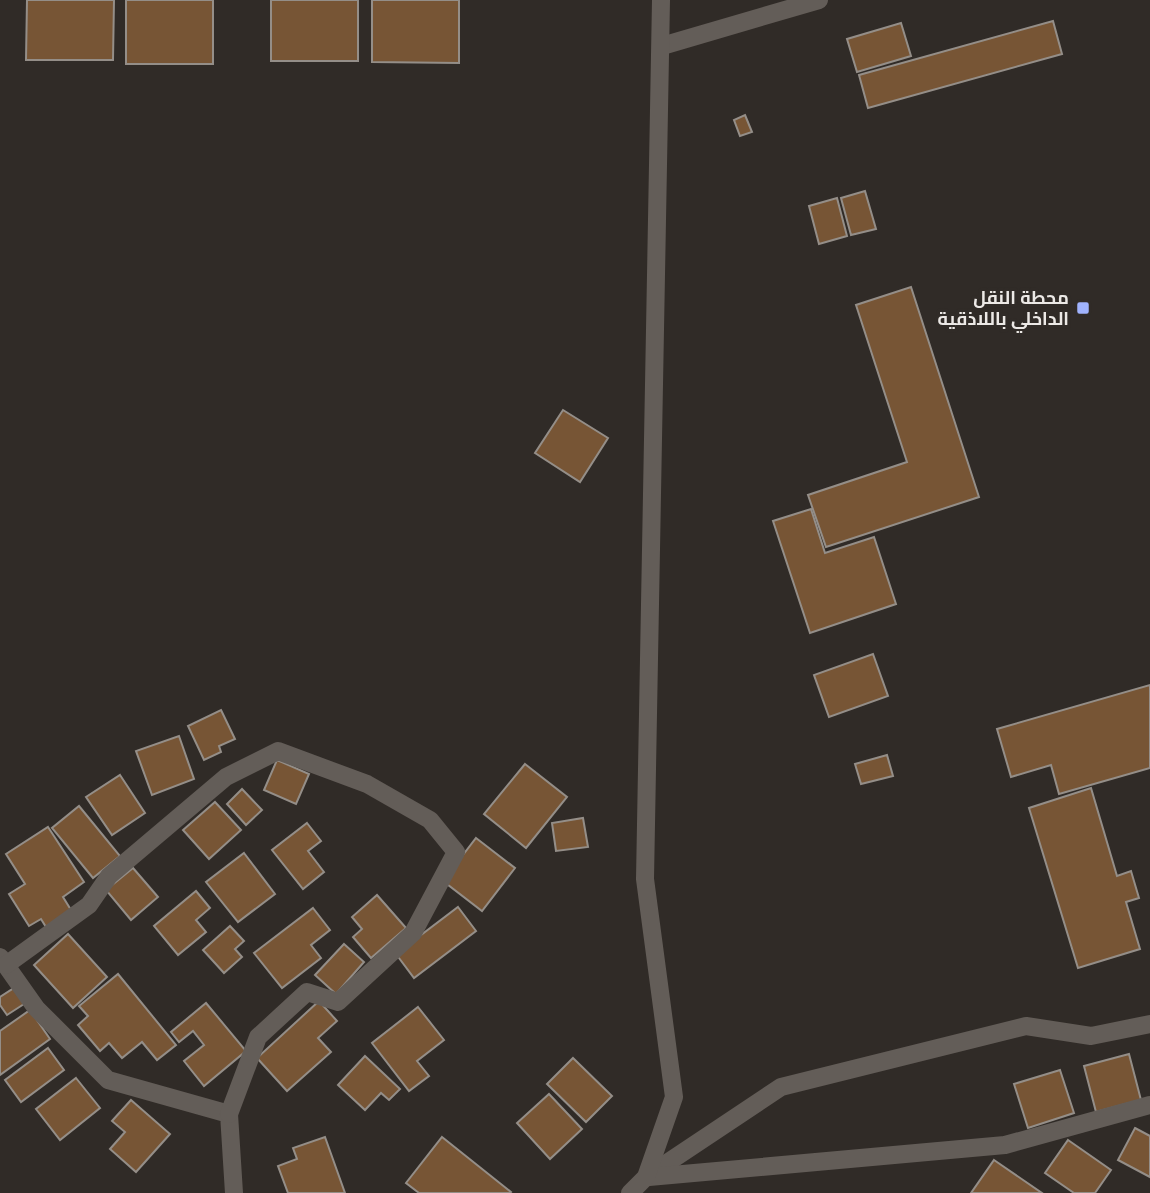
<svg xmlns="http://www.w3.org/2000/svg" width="1150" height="1193" font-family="Lato,Cairo,sans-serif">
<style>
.building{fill:#775535;stroke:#948e88;stroke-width:2}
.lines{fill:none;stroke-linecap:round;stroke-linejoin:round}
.minor{stroke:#635d58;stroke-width:18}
.poi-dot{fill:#a0b3fd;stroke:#302b27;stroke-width:2.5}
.labels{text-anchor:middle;stroke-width:7;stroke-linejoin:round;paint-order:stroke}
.poi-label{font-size:18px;font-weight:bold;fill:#ece9e6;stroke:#302b27;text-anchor:end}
</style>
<rect width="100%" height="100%" fill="#302b27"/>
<!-- building -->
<g class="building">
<polygon points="27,0 114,0 113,60 26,60"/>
<rect x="126" y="0" width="87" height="64"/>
<rect x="271" y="0" width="87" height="61"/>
<polygon points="372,0 459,0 459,63 372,62"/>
<polygon points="1053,21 1062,54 868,108 859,75"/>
<polygon points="901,23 911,56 857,72 847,39"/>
<polygon points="745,115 752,132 740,136 734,120"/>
<polygon points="865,191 876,229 851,235 841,198"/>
<polygon points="837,198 847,236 819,244 809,206"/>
<polygon points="911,287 979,497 826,547 808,495 907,462 856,305"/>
<polygon points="563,410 608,438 580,482 535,453"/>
<polygon points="811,509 825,553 874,537 896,604 810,633 773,521"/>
<polygon points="873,654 888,696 829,717 814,675"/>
<polygon points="1150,685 1150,768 1059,794 1051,765 1011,777 997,729"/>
<polygon points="221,710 235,739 219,746 221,752 204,760 188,726"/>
<polygon points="179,736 194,779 152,795 136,751"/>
<polygon points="887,755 893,776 861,784 855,764"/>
<polygon points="277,760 309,774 296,804 264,790"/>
<polygon points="525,764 567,797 526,848 484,814"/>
<polygon points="120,775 145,813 112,835 86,797"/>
<polygon points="1091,788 1117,876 1131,871 1139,898 1126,902 1140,949 1078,968 1029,808"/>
<polygon points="242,789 262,810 246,825 227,804"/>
<polygon points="215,802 241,830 209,859 183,830"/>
<polygon points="79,806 120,856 93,878 52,828"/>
<polygon points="583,818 588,847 556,851 552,823"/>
<polygon points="307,823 321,841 308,851 324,872 303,889 272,850"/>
<polygon points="48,827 84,882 63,897 71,910 46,927 41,919 29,926 9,894 25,884 6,854"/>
<polygon points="476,838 515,868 482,911 443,881"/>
<polygon points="244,853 275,894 238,922 206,882"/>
<polygon points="133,868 158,897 131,920 106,890"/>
<polygon points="196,891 210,908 196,920 206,932 178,955 154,926"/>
<polygon points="377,895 406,928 371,958 353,937 362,929 352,917"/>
<polygon points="458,907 476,931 414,978 396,954"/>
<polygon points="313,908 330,930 311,945 321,958 282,988 254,953"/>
<polygon points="230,926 244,941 235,949 242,957 224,973 203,950"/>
<polygon points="68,934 107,977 73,1008 34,965"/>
<polygon points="344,944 364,962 336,994 315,975"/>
<polygon points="118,974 176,1045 157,1060 142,1042 122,1058 109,1043 100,1051 78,1025 88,1016 79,1006"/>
<polygon points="14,988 24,1004 7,1015 0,1005 0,997"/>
<polygon points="319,1001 337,1021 318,1038 331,1052 287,1091 257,1058"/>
<polygon points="206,1003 246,1051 204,1086 184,1061 204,1045 193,1031 179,1042 171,1032"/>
<polygon points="418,1007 444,1040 417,1061 429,1076 409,1091 372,1043"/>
<polygon points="30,1010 50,1039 0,1075 0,1031"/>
<polygon points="48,1048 64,1070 21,1102 5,1080"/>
<polygon points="1129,1054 1141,1100 1096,1112 1084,1066"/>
<polygon points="365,1056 400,1089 389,1100 381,1093 365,1110 338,1085"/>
<polygon points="573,1058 612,1096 586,1122 547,1084"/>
<polygon points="1060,1070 1074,1113 1028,1128 1014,1084"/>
<polygon points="76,1078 100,1108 60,1140 36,1109"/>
<polygon points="549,1094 582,1129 550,1159 517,1123"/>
<polygon points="131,1100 170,1134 136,1172 110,1149 125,1132 112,1121"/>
<polygon points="1135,1128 1150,1136 1150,1177 1118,1160"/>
<polygon points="325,1137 345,1193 288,1193 278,1166 297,1159 293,1148"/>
<polygon points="442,1137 511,1192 510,1193 419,1193 406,1183"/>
<polygon points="1068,1140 1111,1170 1095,1193 1074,1193 1045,1173"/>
<polygon points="994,1160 1042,1193 971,1193"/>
</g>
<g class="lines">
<!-- minor -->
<g class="minor">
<polyline points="662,46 819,0"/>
<polyline points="0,957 36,1008 108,1080 229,1114 234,1193"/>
<polyline points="6,965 89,905 109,876 226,777 278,751 367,784 430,820 456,852 413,933 338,1002 307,992 258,1037 229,1114"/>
<polyline points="646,1177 781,1087 1026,1026 1091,1036 1150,1024"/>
<polyline points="649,1177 1005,1145 1150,1105"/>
<polyline points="630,1193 646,1177 674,1097 645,879 661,0"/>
</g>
</g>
<!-- markers -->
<rect class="poi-dot" x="1076" y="301" width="14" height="14" rx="3.5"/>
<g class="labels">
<!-- poi labels -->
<g class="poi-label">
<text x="1069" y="304">محطة النقل<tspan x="1069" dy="21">الداخلي باللاذقية</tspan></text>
</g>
</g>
</svg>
